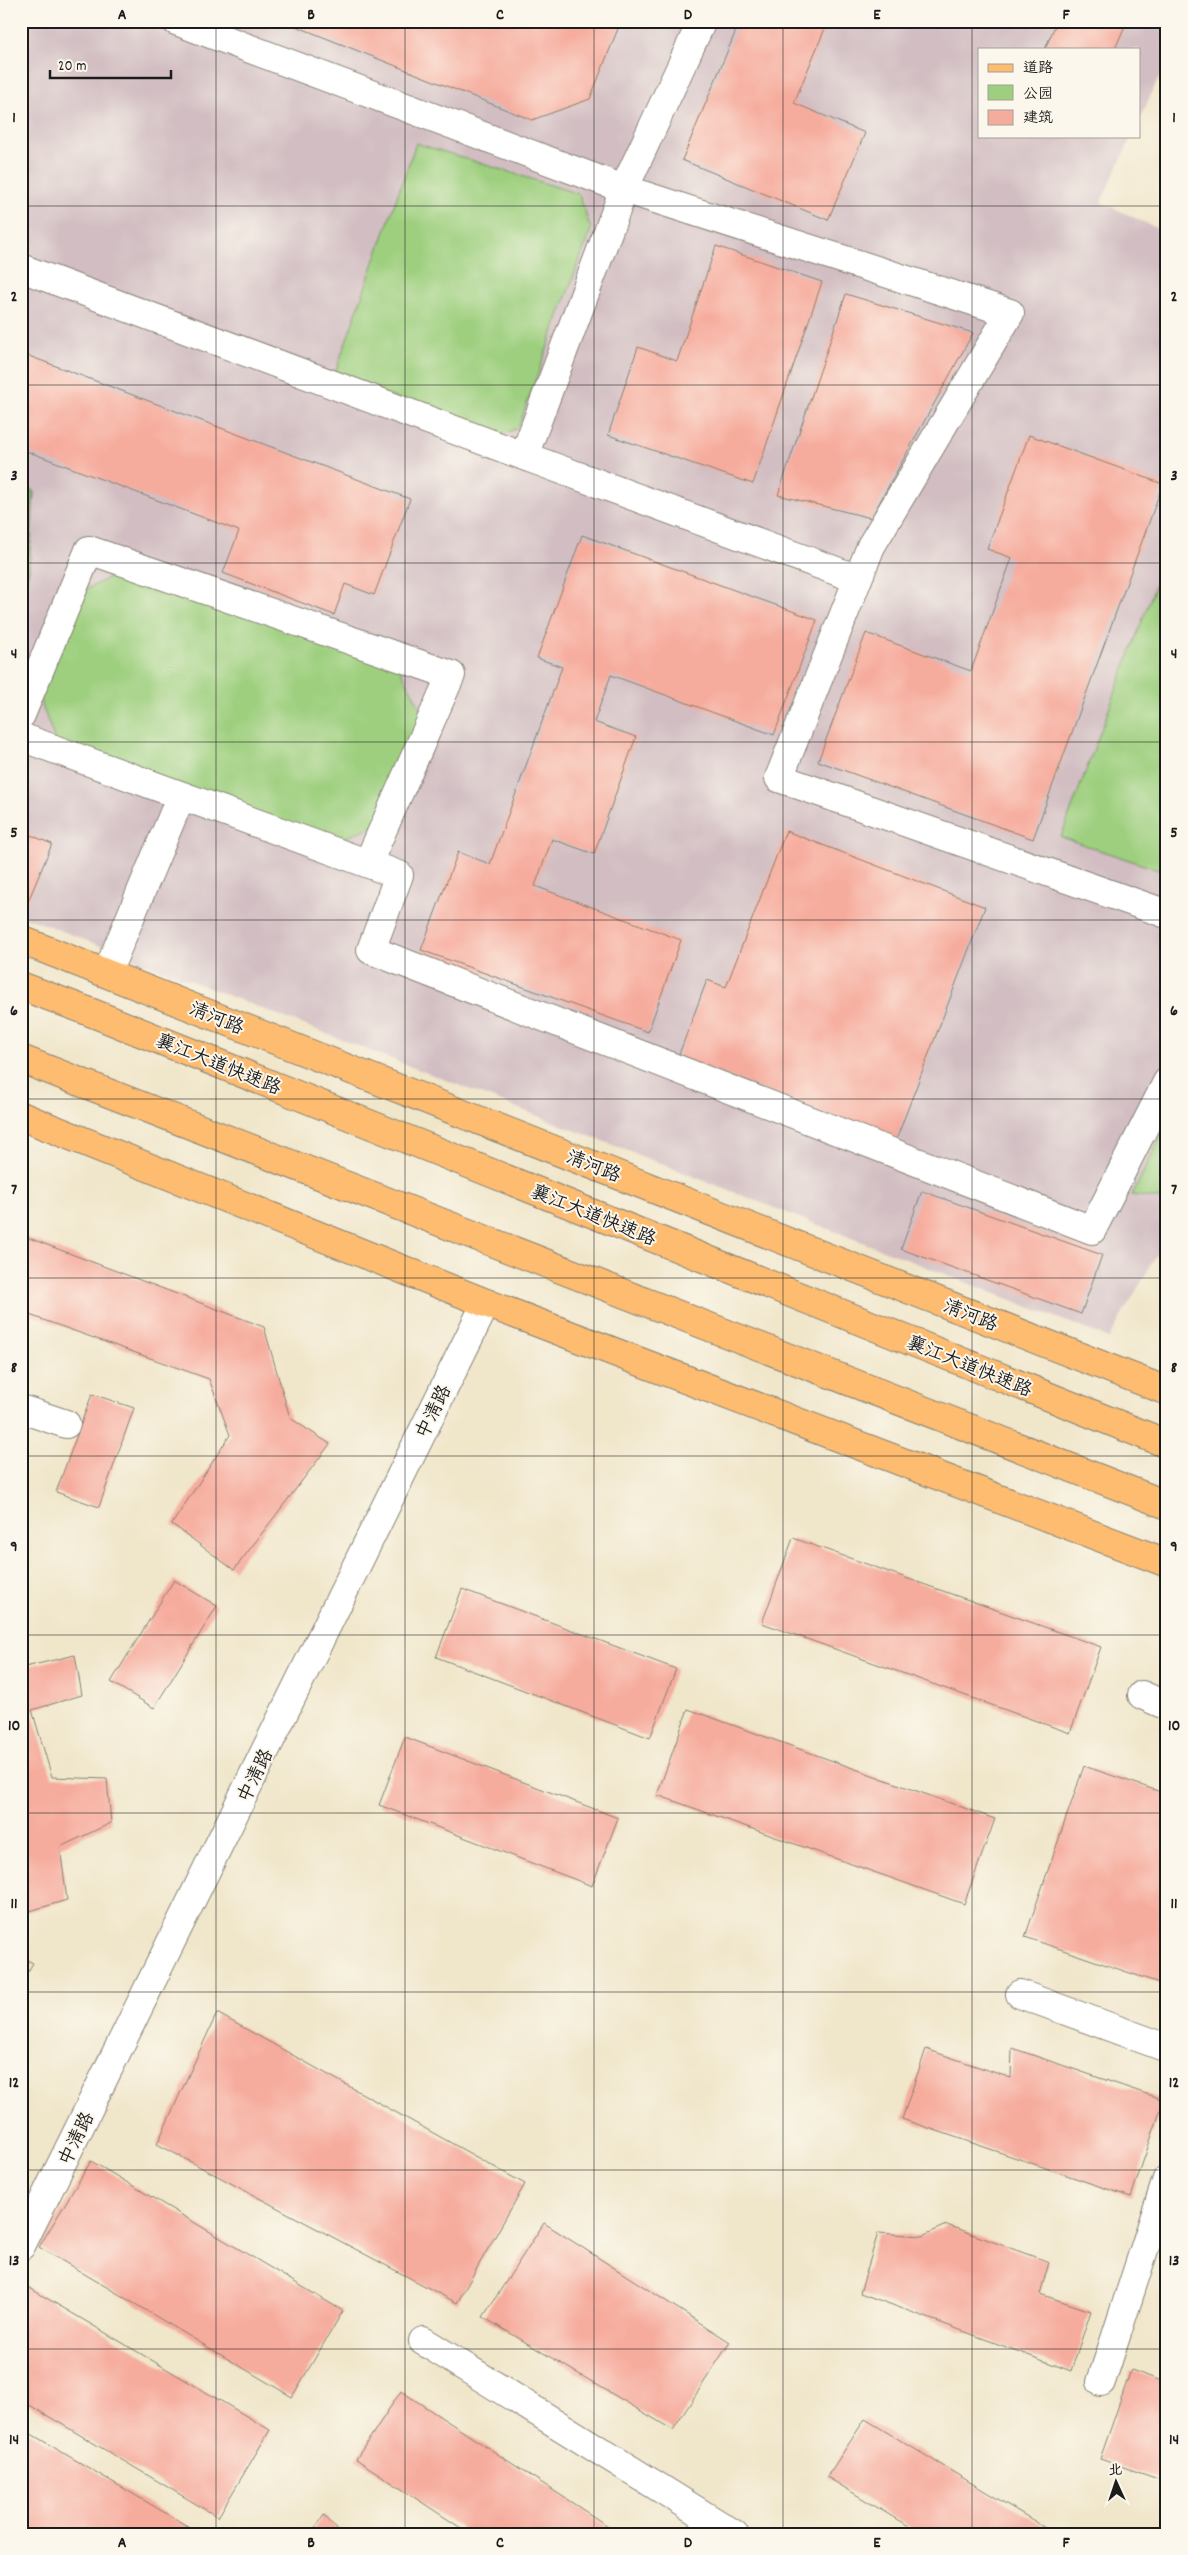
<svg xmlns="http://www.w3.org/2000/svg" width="1188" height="2555" font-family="Dekko,'LXGW WenKai TC',sans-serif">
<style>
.industrial{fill:#d2bec2}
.green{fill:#9dcf7e;stroke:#5c764d}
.forest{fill:#7eb26d;stroke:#4d6744}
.building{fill:#f6ac9d}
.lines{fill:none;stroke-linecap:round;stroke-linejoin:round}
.minor-casing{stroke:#868173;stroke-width:30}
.major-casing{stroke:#868173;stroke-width:30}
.highway-casing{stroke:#868173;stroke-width:30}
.minor{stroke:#fff;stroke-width:28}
.major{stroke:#febc70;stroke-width:28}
.highway{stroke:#febc70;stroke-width:28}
.grid{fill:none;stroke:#1c1c1c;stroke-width:1;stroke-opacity:0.55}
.labels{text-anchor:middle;stroke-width:4;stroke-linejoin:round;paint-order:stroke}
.street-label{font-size:19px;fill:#1c1c1c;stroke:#fbf7ec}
.neatline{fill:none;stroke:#1c1c1c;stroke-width:2}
.grid-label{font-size:16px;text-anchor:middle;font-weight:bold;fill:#1c1c1c}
</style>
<rect width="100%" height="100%" fill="#fbf7ec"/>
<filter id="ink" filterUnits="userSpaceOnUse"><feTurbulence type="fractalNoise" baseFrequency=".02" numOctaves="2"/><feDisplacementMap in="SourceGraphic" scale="10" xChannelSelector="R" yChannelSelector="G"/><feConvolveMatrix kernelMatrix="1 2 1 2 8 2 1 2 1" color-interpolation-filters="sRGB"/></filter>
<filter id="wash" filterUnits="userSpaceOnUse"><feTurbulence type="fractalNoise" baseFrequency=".0096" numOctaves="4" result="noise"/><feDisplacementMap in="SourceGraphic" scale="20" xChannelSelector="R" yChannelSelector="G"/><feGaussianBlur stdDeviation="1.12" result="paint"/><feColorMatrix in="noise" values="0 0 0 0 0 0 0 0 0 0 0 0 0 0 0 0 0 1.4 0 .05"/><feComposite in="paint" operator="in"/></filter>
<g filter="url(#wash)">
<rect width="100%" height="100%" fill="#f0e6ca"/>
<!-- industrial -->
<polygon class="industrial" points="21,21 1167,21 1167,61 1139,120 1139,49 979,49 979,136 1132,136 1101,202 1167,233 1167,1237 1109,1338 21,915"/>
<!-- green -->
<g class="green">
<polygon points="416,143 579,194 591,229 518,428 501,435 334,376"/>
<polygon points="134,565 393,655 429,725 387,820 323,847 59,751 34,684 69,598"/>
<polygon points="1160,573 1167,576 1167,873 1061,837"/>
<polygon points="1167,1125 1167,1189 1161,1199 1132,1195"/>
</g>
<!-- forest -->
<polygon class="forest" points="21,481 34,492 29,571 21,599"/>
<g id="blocks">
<!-- building -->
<g class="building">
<polygon points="283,21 621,21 590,99 532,120"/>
<polygon points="740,21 828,21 794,103 865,133 828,220 682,160"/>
<polygon points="1057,21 1127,21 1115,49 1045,49"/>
<polygon points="716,246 822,282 753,484 608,435 638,347 677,361"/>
<polygon points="846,294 973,333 871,518 778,495"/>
<polygon points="21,353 410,499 374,595 345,584 334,615 223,573 239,531 21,449"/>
<polygon points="1029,435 1163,484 1033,839 818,761 866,633 971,671 1012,558 987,549"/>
<polygon points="582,535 817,620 774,735 611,675 594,722 636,737 594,854 552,839 535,886 681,940 648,1032 421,950 458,852 490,864 562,667 537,658"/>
<polygon points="21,831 52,844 27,904 21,902"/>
<polygon points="786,831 985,907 896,1140 678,1057 707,980 726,987"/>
<polygon points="922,1191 1102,1255 1081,1314 901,1249"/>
<polygon points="21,1235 264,1327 290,1418 330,1444 234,1570 172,1524 230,1435 209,1379 21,1312"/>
<polygon points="92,1394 134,1408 99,1507 56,1492"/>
<polygon points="793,1538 1101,1647 1070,1733 762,1623"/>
<polygon points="174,1580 217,1606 154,1708 111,1682"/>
<polygon points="462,1589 676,1669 650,1738 436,1657"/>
<polygon points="75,1655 82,1695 32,1710 52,1777 107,1779 111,1823 60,1847 67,1900 23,1913 21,1668"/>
<polygon points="688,1709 995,1819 964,1904 657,1795"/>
<polygon points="405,1737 618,1818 592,1886 379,1805"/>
<polygon points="1084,1766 1167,1794 1167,1960 1159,1983 1025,1937"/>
<polygon points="21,1957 33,1963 21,1983"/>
<polygon points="217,2013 525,2184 457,2303 157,2144"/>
<polygon points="1012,2048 1164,2100 1131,2197 902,2119 926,2049 1011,2078"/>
<polygon points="91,2161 343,2311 292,2397 39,2247"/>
<polygon points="544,2223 730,2342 673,2430 483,2317"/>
<polygon points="947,2225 1049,2262 1040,2294 1091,2311 1071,2371 860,2293 878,2233 922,2236"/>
<polygon points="21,2283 270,2430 218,2517 21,2400"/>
<polygon points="1131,2370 1167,2383 1167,2482 1100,2459"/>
<polygon points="401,2391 620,2534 470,2534 356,2459"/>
<polygon points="865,2419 1056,2534 921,2534 827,2477"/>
<polygon points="21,2428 201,2534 21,2534"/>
<polygon points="324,2515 341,2534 311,2534"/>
</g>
</g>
</g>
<g filter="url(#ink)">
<use href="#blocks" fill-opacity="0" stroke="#868173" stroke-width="1"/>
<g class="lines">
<!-- minor casing -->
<g class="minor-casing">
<g id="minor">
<polyline points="176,21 624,189 702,21"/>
<polyline points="21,268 524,456"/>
<polyline points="858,579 524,456 624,189 1010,313 871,546 779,778 1167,914"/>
<polyline points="21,715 89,550 451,675 368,863"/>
<polyline points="21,737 399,875 371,950 1092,1230 1167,1082"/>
<polyline points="107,973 181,796"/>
<polyline points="21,1409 66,1424"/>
<polyline points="1142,1695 1167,1706"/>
<polyline points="1020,1994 1167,2048"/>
<polyline points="21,2246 486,1303"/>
<polyline points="423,2341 734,2534"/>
<polyline points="1101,2382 1167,2179"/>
</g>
</g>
<!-- major casing -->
<g class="major-casing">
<g id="major">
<polyline points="21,940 1167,1391"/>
<polyline points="21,1116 486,1303 1167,1563"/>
</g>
</g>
<!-- highway casing -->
<g class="highway-casing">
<g id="highway">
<polyline points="21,986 85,1010 1167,1444"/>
<polyline points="21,1059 1167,1505"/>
</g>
</g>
<!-- minor -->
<use href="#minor" class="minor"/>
<!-- major -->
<use href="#major" class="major"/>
<!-- highway -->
<use href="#highway" class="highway"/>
</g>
</g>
<!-- grid -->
<path class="grid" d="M216 21V2534M405 21V2534M594 21V2534M783 21V2534M972 21V2534M21 206H1167M21 385H1167M21 563H1167M21 742H1167M21 920H1167M21 1099H1167M21 1278H1167M21 1456H1167M21 1635H1167M21 1813H1167M21 1992H1167M21 2170H1167M21 2349H1167"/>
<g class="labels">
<!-- street labels -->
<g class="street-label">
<text transform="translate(217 1017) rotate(22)" y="7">清河路</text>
<text transform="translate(219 1063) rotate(22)" y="7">襄江大道快速路</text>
<text transform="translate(594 1165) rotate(21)" y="7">清河路</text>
<text transform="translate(594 1214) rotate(22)" y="7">襄江大道快速路</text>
<text transform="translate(971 1314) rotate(21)" y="7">清河路</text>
<text transform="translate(970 1365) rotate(22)" y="7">襄江大道快速路</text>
<text transform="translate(432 1411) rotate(-64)" y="7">中清路</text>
<text transform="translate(254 1775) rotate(-64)" y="7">中清路</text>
<text transform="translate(75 2138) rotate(-64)" y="7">中清路</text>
</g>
</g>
<!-- margin -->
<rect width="1188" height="2555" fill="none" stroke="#fbf7ec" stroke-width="55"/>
<!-- legend -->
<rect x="978" y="48" width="162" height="90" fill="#fbf7ec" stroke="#a29f99"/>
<rect x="988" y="64" width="25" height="8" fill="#febc70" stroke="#a29f99"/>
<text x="1023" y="72" font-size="15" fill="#1c1c1c">道路</text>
<rect x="988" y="85" width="25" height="15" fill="#9dcf7e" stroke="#a29f99"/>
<text x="1023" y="98" font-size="15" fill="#1c1c1c">公园</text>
<rect x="988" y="110" width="25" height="15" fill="#f6ac9d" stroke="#a29f99"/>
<text x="1023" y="122" font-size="15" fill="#1c1c1c">建筑</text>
<!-- north arrow -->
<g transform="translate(1116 2482) rotate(357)" stroke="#fbf7ec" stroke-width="4" paint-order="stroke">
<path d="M0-4L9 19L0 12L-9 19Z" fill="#1c1c1c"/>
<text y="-8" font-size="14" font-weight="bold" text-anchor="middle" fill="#1c1c1c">北</text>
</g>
<!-- scale -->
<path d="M50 70v8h121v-8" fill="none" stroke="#1c1c1c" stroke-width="2.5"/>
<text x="58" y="70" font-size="15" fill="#1c1c1c" stroke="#fbf7ec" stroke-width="4" paint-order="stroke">20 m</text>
<rect x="28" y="28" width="1132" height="2500" class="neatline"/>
<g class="grid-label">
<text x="122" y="19">A</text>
<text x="311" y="19">B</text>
<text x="500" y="19">C</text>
<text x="688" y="19">D</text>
<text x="877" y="19">E</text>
<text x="1066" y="19">F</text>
<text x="14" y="122">1</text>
<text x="1174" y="122">1</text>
<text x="14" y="301">2</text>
<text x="1174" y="301">2</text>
<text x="14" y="480">3</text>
<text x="1174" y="480">3</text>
<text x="14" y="658">4</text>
<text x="1174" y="658">4</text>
<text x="14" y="837">5</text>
<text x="1174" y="837">5</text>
<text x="14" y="1015">6</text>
<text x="1174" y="1015">6</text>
<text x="14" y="1194">7</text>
<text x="1174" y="1194">7</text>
<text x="14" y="1372">8</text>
<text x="1174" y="1372">8</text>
<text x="14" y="1551">9</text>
<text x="1174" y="1551">9</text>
<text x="14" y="1730">10</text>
<text x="1174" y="1730">10</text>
<text x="14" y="1908">11</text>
<text x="1174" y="1908">11</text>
<text x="14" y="2087">12</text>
<text x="1174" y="2087">12</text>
<text x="14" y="2265">13</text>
<text x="1174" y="2265">13</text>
<text x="14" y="2444">14</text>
<text x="1174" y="2444">14</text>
<text x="122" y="2547">A</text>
<text x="311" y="2547">B</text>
<text x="500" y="2547">C</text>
<text x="688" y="2547">D</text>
<text x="877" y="2547">E</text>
<text x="1066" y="2547">F</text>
</g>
</svg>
